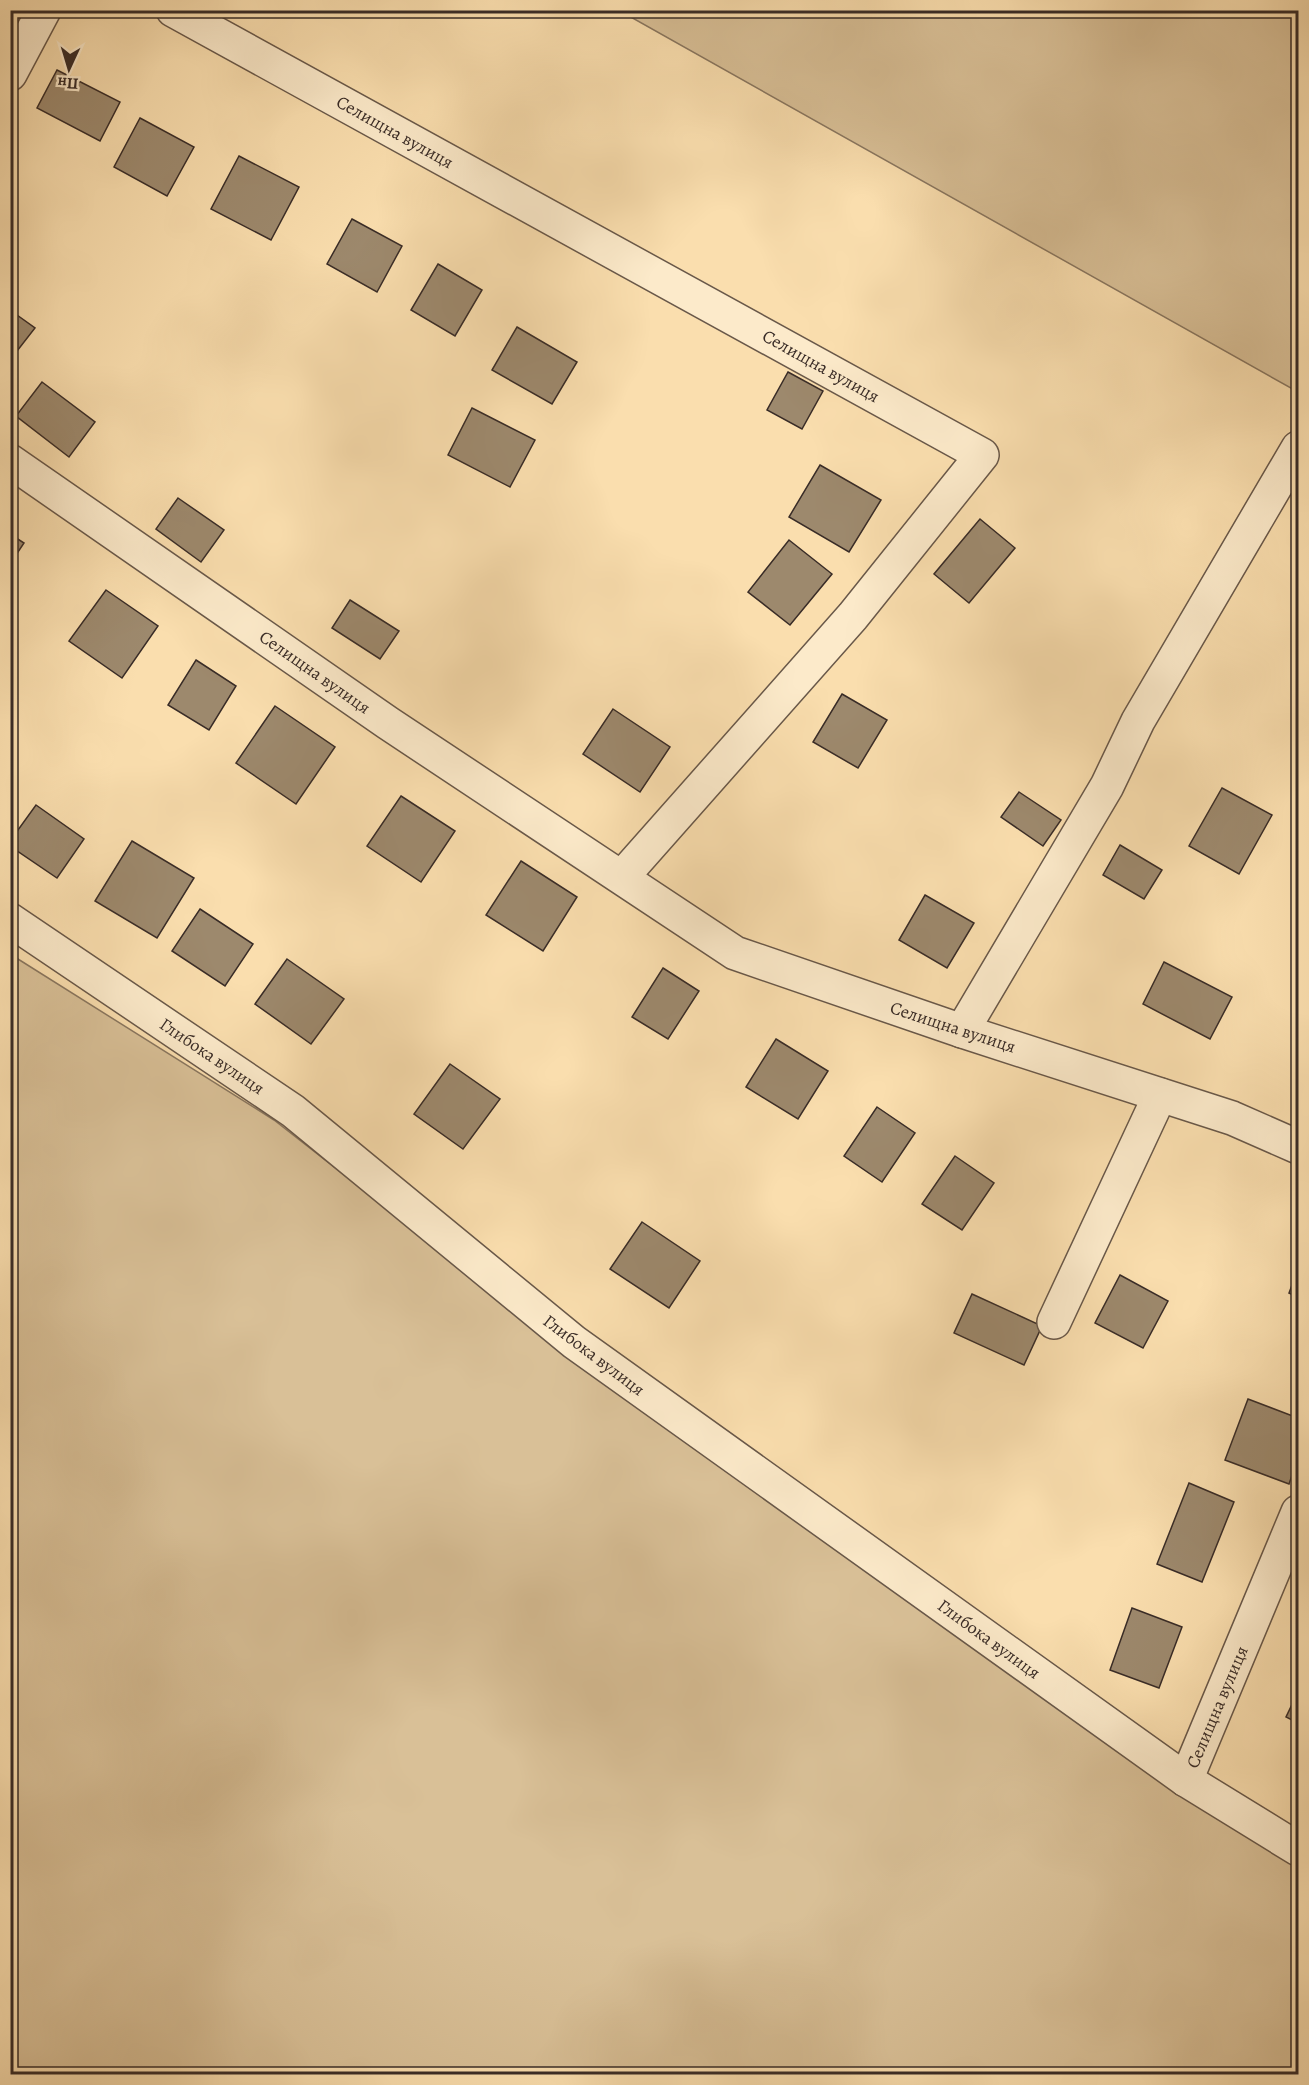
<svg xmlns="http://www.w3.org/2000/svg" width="1309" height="2085" font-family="Alegreya,serif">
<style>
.green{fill:#d9c097;stroke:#89765f;stroke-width:1.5}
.building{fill:#9d896d;stroke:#392c27;stroke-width:1.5}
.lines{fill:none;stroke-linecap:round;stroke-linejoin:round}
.minor-casing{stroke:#695849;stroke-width:36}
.minor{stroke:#fceaca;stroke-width:33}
.labels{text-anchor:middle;stroke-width:5;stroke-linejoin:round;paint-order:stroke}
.street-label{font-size:18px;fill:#392c27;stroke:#fceaca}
</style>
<rect width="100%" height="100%" fill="#fadeae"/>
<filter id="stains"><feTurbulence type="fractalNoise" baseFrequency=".00333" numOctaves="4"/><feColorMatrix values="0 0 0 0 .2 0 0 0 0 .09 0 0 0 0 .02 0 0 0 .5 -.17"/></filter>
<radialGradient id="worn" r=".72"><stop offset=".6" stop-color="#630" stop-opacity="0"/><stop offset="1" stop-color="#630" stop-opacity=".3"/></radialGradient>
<!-- green -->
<g class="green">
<polygon points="620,11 1298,11 1298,392"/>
<polygon points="10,954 274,1120 688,1444 1225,1814 1298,1863 1298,2074 11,2074"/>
</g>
<!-- building -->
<g class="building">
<polygon points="57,70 120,102 100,141 37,108"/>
<polygon points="140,118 194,147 167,196 114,167"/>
<polygon points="239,156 299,187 271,240 211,209"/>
<polygon points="352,219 402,246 377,292 327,264"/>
<polygon points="438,264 482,290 455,336 411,310"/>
<polygon points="10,310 35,328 10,360"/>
<polygon points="517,327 577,362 552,404 492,370"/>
<polygon points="788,372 823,391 802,429 767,410"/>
<polygon points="42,382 95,422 69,457 16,416"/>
<polygon points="472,408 535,440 510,487 448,455"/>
<polygon points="820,465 881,500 849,552 789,517"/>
<polygon points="178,498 224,530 201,562 156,529"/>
<polygon points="980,519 1015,548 969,603 934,574"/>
<polygon points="10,534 24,543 10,564"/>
<polygon points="789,540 832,574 790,625 748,592"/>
<polygon points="106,590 158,626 122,678 69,641"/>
<polygon points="350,600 399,631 380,659 332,628"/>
<polygon points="196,660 236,686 209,730 168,705"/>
<polygon points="842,694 887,720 858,768 813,742"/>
<polygon points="275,706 335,747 296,804 236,763"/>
<polygon points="613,709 670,747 640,792 583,754"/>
<polygon points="1222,788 1272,815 1239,874 1189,846"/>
<polygon points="1019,792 1061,820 1043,846 1001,817"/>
<polygon points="401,796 455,831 421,882 367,846"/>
<polygon points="36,805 84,839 57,878 10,846 10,841"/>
<polygon points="132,841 194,878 157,938 95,901"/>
<polygon points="1120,845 1162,870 1144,899 1103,875"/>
<polygon points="521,861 577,897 543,951 486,915"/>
<polygon points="925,895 974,923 947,968 899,940"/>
<polygon points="200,909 253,944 225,986 172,951"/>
<polygon points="287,959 344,999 311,1044 255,1004"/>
<polygon points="1164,962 1232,997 1210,1039 1143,1004"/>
<polygon points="663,968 699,991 668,1039 632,1017"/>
<polygon points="776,1039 828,1071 798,1119 746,1087"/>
<polygon points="450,1064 500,1099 463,1149 414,1114"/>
<polygon points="877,1107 915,1133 882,1182 844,1156"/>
<polygon points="955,1156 994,1183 962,1230 922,1204"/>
<polygon points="642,1222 700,1261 669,1308 610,1269"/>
<polygon points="1298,1269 1298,1297 1289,1293"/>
<polygon points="1120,1275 1168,1301 1143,1348 1095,1323"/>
<polygon points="972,1294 1042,1326 1024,1365 954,1333"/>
<polygon points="1248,1399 1298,1418 1298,1458 1289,1484 1225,1460"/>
<polygon points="1189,1483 1234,1502 1202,1582 1157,1564"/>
<polygon points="1132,1608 1182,1627 1159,1688 1110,1670"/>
<polygon points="1298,1692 1298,1723 1286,1717"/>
</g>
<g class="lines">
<!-- minor casing -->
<g class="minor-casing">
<g id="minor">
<polyline points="173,10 982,455 853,616 622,877"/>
<polyline points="10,74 44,10"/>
<polyline points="10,461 388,723 735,953 962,1031 1232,1118 1298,1147"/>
<polyline points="10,920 293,1111 574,1342 1186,1780 1298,1849"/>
<polyline points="962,1031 1107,786 1138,721 1298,448"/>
<polyline points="1054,1322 1160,1095"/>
<polyline points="1186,1780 1298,1512"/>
</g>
</g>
<!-- minor -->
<use href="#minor" class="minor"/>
</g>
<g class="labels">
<!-- street labels -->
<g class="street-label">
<text transform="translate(395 132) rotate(29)" y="6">Селищна вулиця</text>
<text transform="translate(821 366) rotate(29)" y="6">Селищна вулиця</text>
<text transform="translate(315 672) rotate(35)" y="6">Селищна вулиця</text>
<text transform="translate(953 1027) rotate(18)" y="6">Селищна вулиця</text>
<text transform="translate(212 1056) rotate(34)" y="6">Глибока вулиця</text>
<text transform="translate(594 1355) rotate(37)" y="6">Глибока вулиця</text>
<text transform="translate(989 1639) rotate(36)" y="6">Глибока вулиця</text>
<text transform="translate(1217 1707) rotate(-67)" y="6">Селищна вулиця</text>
</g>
</g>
<!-- margin -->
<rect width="1309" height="2085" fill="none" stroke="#fadeae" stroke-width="36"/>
<rect x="12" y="12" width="1285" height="2061" fill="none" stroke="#392c27" stroke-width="3"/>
<rect x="18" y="18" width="1273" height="2049" fill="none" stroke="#392c27" stroke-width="1.5"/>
<!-- north arrow -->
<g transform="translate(69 69) rotate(184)" stroke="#fceaca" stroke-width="4.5" paint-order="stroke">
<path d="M0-4.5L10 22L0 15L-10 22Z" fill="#392c27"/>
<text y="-9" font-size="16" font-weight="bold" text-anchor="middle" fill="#392c27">Пн</text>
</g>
<rect width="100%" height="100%" filter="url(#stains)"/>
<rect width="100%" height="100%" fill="url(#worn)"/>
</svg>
